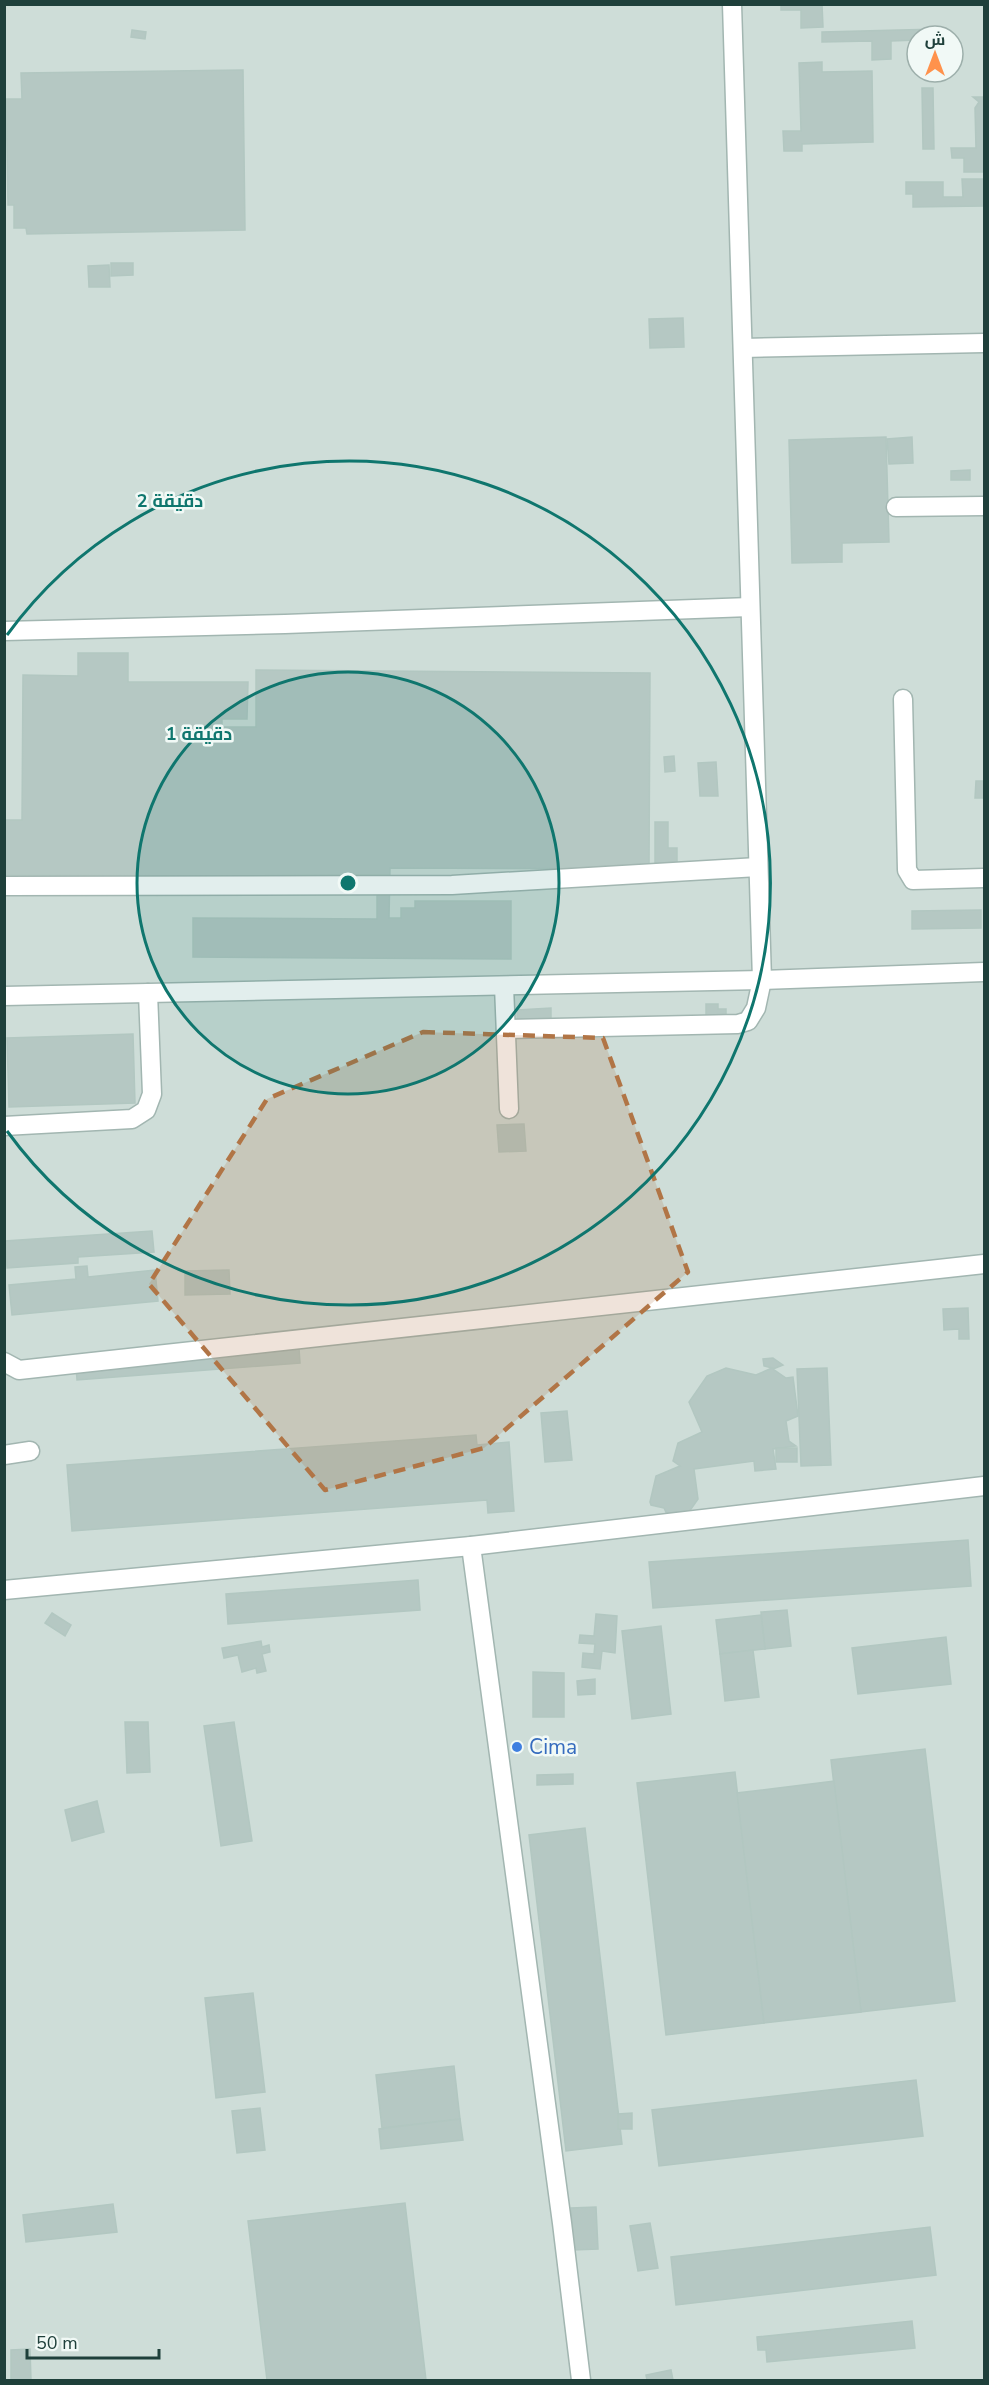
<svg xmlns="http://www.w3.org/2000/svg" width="989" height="2385" font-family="'Nunito Sans',Cairo,sans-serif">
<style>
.built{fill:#ceddd8;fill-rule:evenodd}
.building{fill:#b5c8c3;stroke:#b2c7c1;stroke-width:1.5}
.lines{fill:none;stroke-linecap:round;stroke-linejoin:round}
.minor-casing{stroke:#a2b6b1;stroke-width:21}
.minor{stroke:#fff;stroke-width:18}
.marked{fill:#b17546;fill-opacity:0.2;stroke:#b17546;stroke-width:4.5;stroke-dasharray:12 8;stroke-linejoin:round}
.ring{fill:none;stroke:#0f766e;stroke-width:3}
.shop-dot{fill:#3f7fe0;stroke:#f1f9f6;stroke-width:2}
.labels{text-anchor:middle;stroke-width:5;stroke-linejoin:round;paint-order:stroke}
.shop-label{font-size:21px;fill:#366cbe;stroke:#f1f9f6;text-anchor:start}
.centre{fill:#0f766e;stroke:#f1f9f6;stroke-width:3}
.ring-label{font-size:18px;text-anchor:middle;font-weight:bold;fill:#0f766e;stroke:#f1f9f6;stroke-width:5;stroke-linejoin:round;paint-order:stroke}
</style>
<rect width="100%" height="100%" fill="#e0ede9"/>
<!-- built -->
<path class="built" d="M5 5H984V2380H5ZM917 36H953V72H917Z"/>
<!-- building -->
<g class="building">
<polygon points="781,4 822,4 823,27 801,28 801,10 781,10"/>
<polygon points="938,29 938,36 917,36 917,40 891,41 891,59 872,60 872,41 822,42 822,32"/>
<polygon points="132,30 146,32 145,39 131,37"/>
<polygon points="822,62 822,72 872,71 873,142 802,144 802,151 784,151 783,131 801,131 799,63"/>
<polygon points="243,70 245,230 27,234 26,228 14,228 14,205 8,205 6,99 22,99 21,73"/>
<polygon points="922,88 933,88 934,149 923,149"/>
<polygon points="973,97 984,97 984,172 964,172 964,158 952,158 951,148 976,148 975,108 979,102"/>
<polygon points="962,179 984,179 984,206 913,207 913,194 906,194 906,182 943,182 943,197 963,197"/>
<polygon points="111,263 133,263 133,275 111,276"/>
<polygon points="109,265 110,287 89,287 88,266"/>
<polygon points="683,318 684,347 650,348 649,319"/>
<polygon points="886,437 889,542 842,543 842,562 792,563 789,440"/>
<polygon points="912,437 913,463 889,464 887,439"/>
<polygon points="970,470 970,480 951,480 951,471"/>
<polygon points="78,653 128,653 128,682 248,682 247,719 222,719 222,727 256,727 256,670 650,673 649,869 390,868 389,918 401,918 401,908 415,908 415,901 511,901 511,959 193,957 193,918 377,919 377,877 4,875 4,820 22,820 23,675 78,676"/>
<polygon points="674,756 675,771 665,772 664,757"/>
<polygon points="716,762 718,796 700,796 698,763"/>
<polygon points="976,781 984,781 984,798 975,798"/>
<polygon points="655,822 668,822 668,848 677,848 677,864 655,863"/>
<polygon points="981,910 981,928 912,929 912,911"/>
<polygon points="706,1004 718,1004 718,1009 726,1009 726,1016 706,1017"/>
<polygon points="551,1008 551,1022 517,1023 517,1010"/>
<polygon points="133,1034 135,1103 9,1107 7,1038"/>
<polygon points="524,1124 526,1151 499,1152 497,1125"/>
<polygon points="152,1231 154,1252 78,1257 78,1263 7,1268 5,1241"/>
<polygon points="87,1266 88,1277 155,1270 158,1301 12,1315 9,1285 76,1279 75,1267"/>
<polygon points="229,1270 230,1294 185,1295 185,1271"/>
<polygon points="968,1308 969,1339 959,1339 959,1329 944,1330 943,1309"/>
<polygon points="299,1348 300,1363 77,1380 76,1366"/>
<polygon points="773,1358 783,1365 773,1369 786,1378 793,1377 798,1416 786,1421 789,1441 796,1446 773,1449 776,1469 755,1471 754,1461 694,1469 698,1499 684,1519 670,1521 664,1508 651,1505 650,1502 656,1476 680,1466 673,1461 678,1443 702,1432 689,1402 707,1376 726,1368 756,1375 772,1368 764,1366 763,1359"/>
<polygon points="827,1368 831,1465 801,1466 797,1369"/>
<polygon points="567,1411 572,1460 545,1462 541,1413"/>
<polygon points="476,1435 477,1445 509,1442 514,1511 488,1513 487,1500 72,1531 67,1465"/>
<rect x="776" y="1448" width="21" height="14"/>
<polygon points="968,1540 971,1586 653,1608 649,1562"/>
<polygon points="418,1580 420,1610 228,1624 226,1594"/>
<polygon points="787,1610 791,1646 765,1649 761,1612"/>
<polygon points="52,1613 71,1625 65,1636 45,1623"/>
<polygon points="596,1614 617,1616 615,1653 602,1651 600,1669 582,1667 583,1653 594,1654 595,1644 579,1643 580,1635 594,1636"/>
<polygon points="761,1615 765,1649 720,1654 716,1620"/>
<polygon points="661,1626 671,1714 632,1719 622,1631"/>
<polygon points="946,1637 951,1684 858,1694 852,1648"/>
<polygon points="261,1641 262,1647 269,1645 270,1652 262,1654 266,1671 257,1673 256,1668 242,1672 238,1655 224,1658 222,1648"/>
<polygon points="753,1650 759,1697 725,1701 720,1654"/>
<polygon points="533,1672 564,1673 564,1717 533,1717"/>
<polygon points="595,1679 595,1694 578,1695 577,1681"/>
<polygon points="125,1722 148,1722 150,1772 127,1773"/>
<polygon points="234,1722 252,1841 221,1846 204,1726"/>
<polygon points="925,1749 955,2001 861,2012 831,1760"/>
<polygon points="735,1772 764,2023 666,2035 637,1783"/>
<polygon points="573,1774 573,1784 537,1785 537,1775"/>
<polygon points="834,1781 861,2012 764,2023 737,1793"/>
<polygon points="97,1801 104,1832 72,1841 65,1810"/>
<polygon points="585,1828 622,2144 566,2151 529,1835"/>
<polygon points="253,1993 265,2092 216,2098 205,1998"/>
<polygon points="454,2066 460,2119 382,2128 376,2075"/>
<polygon points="916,2080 923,2136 659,2166 652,2110"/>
<polygon points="260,2108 265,2150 237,2153 232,2111"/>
<polygon points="632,2113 632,2129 618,2129 618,2114"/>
<polygon points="460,2119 463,2140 381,2149 379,2129"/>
<polygon points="405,2203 426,2380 267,2380 248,2221"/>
<polygon points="113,2204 117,2232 26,2242 23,2215"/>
<polygon points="596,2207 598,2249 573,2250 571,2208"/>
<polygon points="650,2223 658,2268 638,2271 630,2226"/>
<polygon points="930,2227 936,2275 676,2305 671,2257"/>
<polygon points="912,2321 915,2348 767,2362 766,2350 758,2350 757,2337"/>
<polygon points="30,2349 31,2380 11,2380 11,2350"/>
<polygon points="671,2370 673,2380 647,2380 646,2375"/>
</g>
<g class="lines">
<!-- minor casing -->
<g class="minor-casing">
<g id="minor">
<polyline points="743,348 984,343"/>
<polyline points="896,507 984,506"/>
<polyline points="4,631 285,624 750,607"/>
<polyline points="903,699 907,870 913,880 984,878"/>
<polyline points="4,886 452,885 758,867"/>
<polyline points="504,986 509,1109"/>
<polyline points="4,996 762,980 984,972"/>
<polyline points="506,1029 738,1024 748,1021 756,1008 762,980 732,4"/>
<polyline points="4,1126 132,1119 146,1110 152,1094 148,993"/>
<polyline points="4,1362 19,1370 984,1264"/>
<polyline points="4,1455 30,1451"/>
<polyline points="471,1546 562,2223 581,2380"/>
<polyline points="4,1590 471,1546 984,1486"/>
</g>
</g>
<!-- minor -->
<use href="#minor" class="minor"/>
</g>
<!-- marked area -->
<path class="marked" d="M423 1032 603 1038 688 1272 484 1448 325 1490 149 1284 267 1099Z"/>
<!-- distance rings -->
<circle cx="348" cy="883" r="211" fill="#0f766e" fill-opacity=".12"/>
<g class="ring">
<circle cx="348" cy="883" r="211"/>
<path d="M7 635A422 422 0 1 1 7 1131"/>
</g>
<!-- markers -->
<circle class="shop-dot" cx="517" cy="1747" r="6"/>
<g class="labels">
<!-- shop labels -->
<g class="shop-label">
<text x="529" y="1754">Cima</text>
</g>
</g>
<circle cx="348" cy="883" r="9" class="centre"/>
<g class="ring-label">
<text x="170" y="507">2 دقيقة</text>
<text x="199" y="740">1 دقيقة</text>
</g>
<!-- border -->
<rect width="989" height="2385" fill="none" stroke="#1f403b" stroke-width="12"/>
<!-- north arrow -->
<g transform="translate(935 54)"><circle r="28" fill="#f1f9f6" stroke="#9dafab" stroke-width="1.5"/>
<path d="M0-4.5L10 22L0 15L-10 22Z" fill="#ff924c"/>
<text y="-9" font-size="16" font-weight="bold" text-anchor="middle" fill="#1f403b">ش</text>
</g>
<!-- scale -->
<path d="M27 2349v9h132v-9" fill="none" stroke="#1f403b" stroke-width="3"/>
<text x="36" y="2349" font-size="18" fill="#1f403b" stroke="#f1f9f6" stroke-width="4.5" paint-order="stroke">50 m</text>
</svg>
